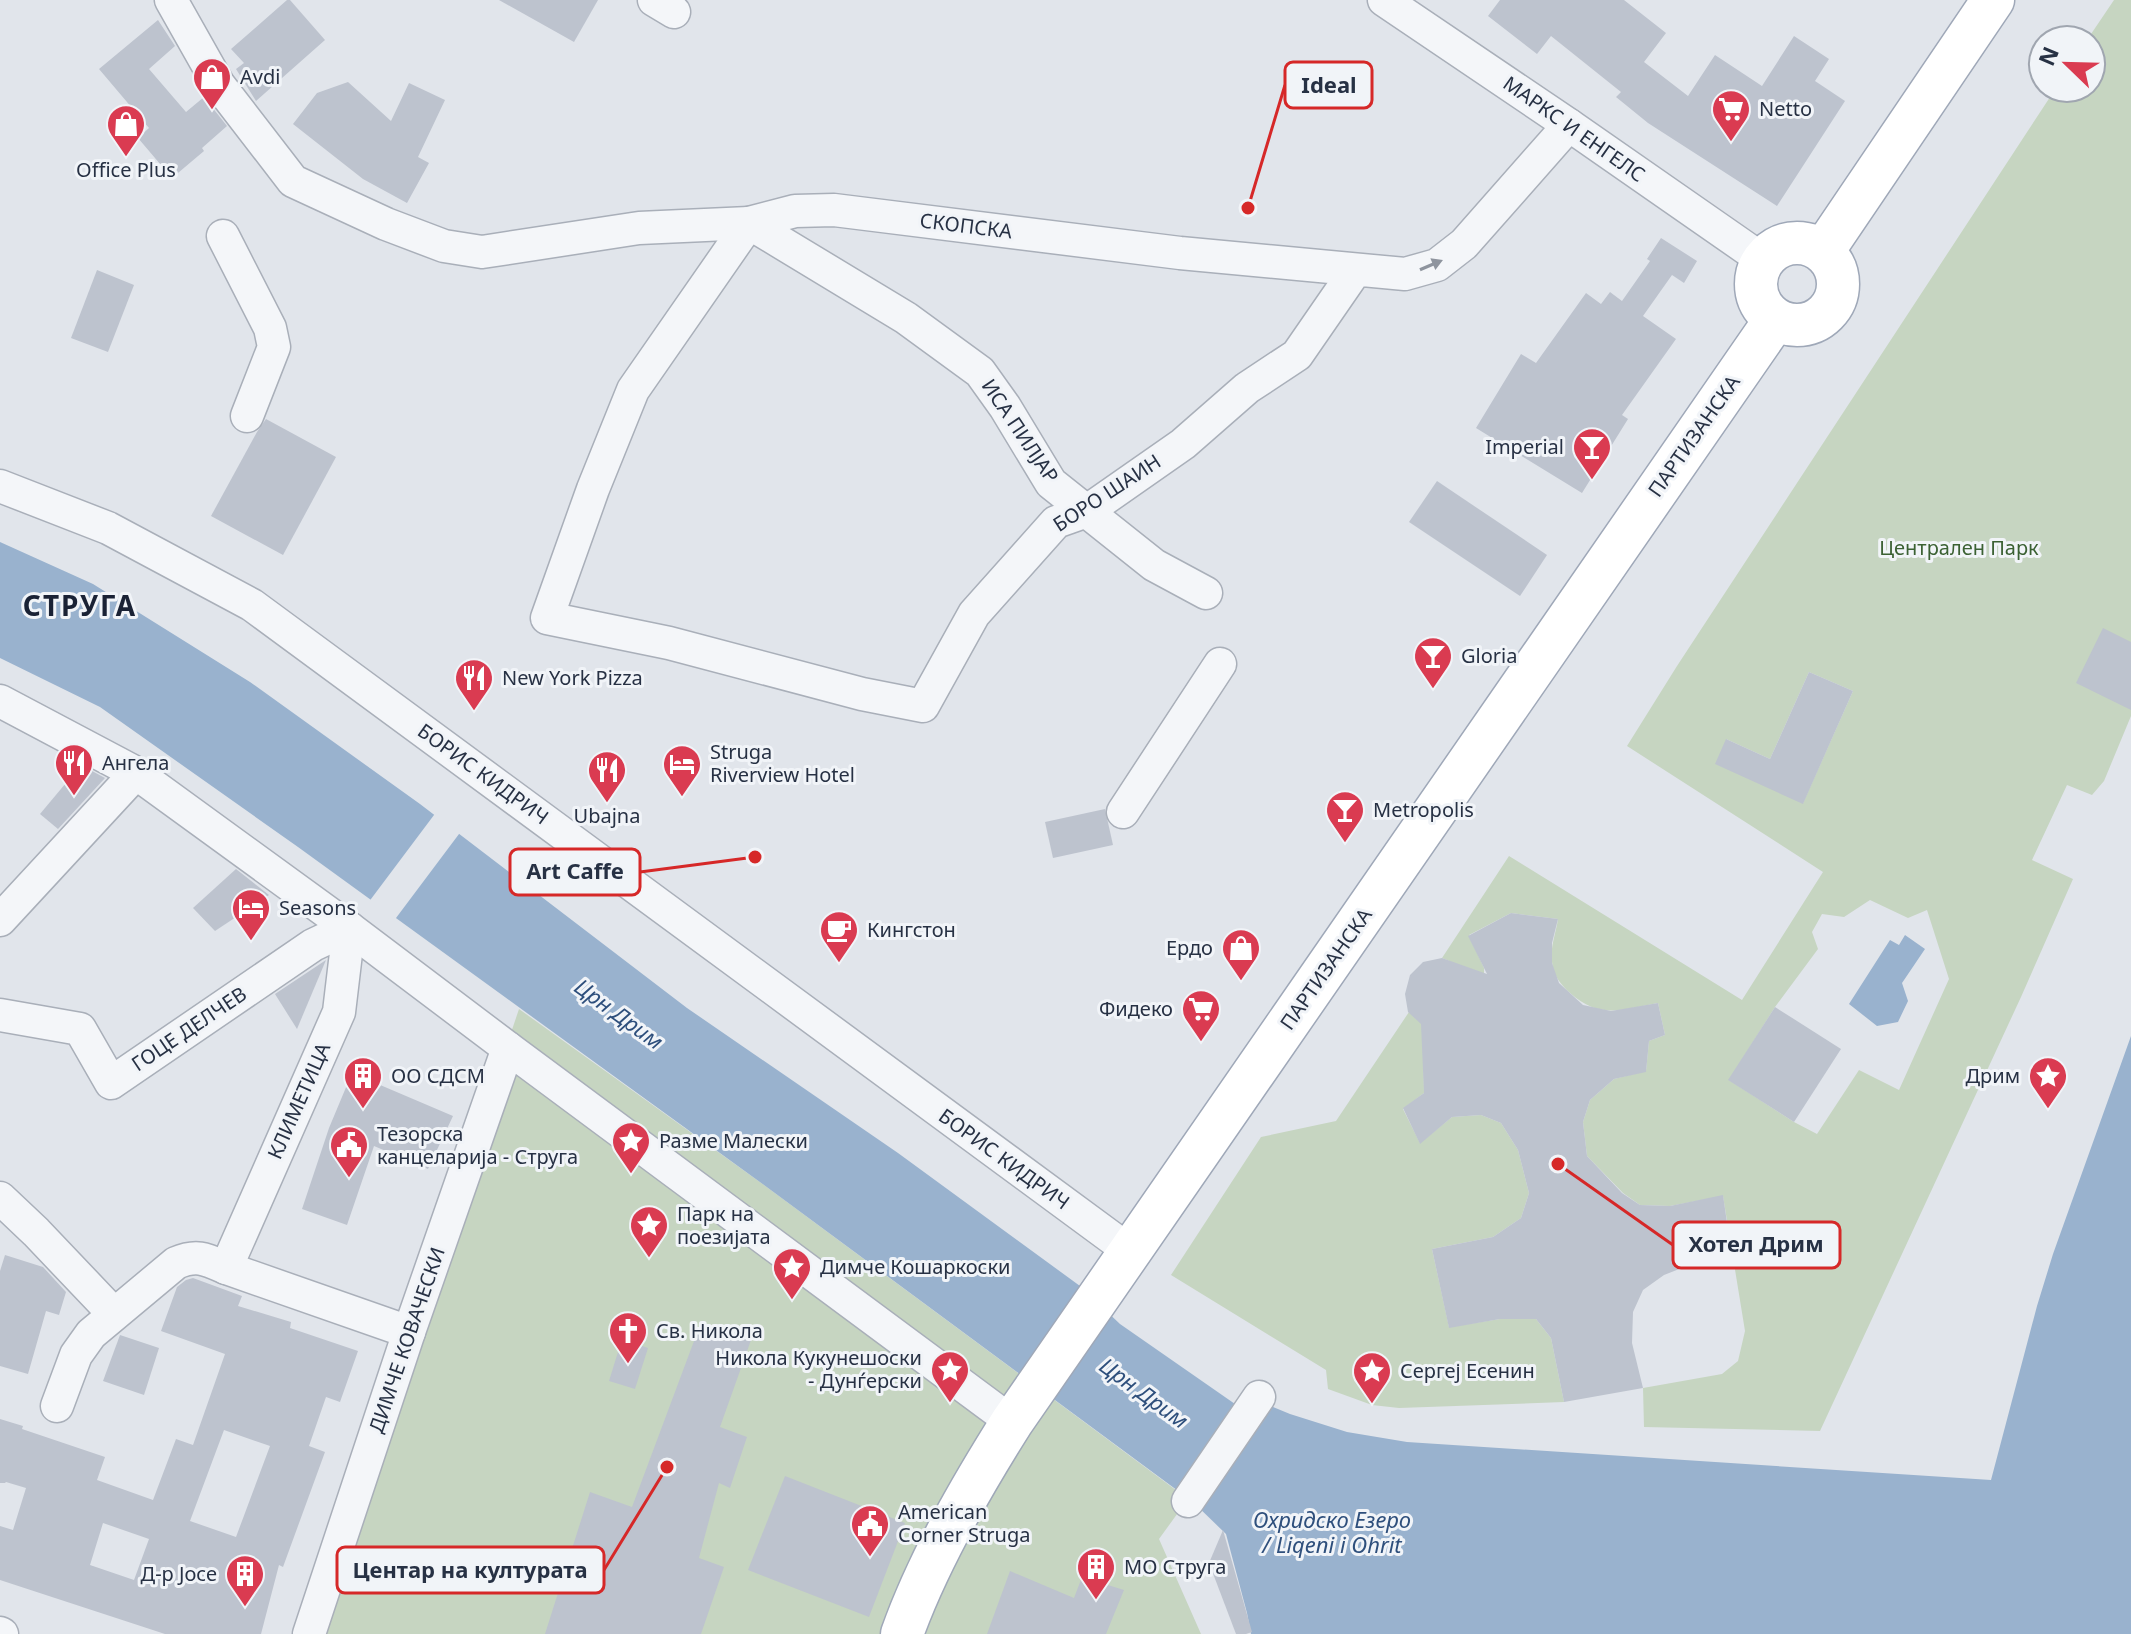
<svg xmlns="http://www.w3.org/2000/svg" width="2131" height="1634" font-family="'Noto Sans',sans-serif">
<style>
.green{fill:#c6d5c1;fill-rule:evenodd}
.water{fill:#99b2ce}
.pier{fill:#e1e5eb}
.building{fill:#bdc3ce;fill-rule:evenodd}
.lines{fill:none;stroke-linecap:round;stroke-linejoin:round}
.minor-casing{stroke:#a9afb9;stroke-width:35}
.major-casing{stroke:#9fa8b8;stroke-width:45}
.minor{stroke:#f4f6f9;stroke-width:32}
.major{stroke:#fff;stroke-width:42}
.oneway{fill:#8e949e}
.labels{text-anchor:middle;stroke-width:6;stroke-linejoin:round;paint-order:stroke}
.poi-label{font-size:20px;fill:#273144;stroke:#f1f4f8;text-anchor:start}
.street-label{font-size:20px;fill:#273144;stroke:#f1f4f8}
.park-label{font-size:20px;fill:#3b6133;stroke:#f1f4f8}
.water-label{font-size:22px;font-style:italic;fill:#2e4f7c;stroke:#f1f4f8}
.district-label{font-size:28px;font-weight:bold;letter-spacing:2px;fill:#1a2235;stroke:#f1f4f8}
.leader{fill:none;stroke:#d62828;stroke-width:3}
.callout-dot{fill:#d62828;stroke:#f1f4f8;stroke-width:3}
.callout{fill:#f1f4f8;stroke:#d62828;stroke-width:3}
.callout-label{font-size:22px;text-anchor:middle;font-weight:bold;fill:#273144}
</style>
<rect width="100%" height="100%" fill="#e1e5eb"/>
<!-- green -->
<g class="green">
<path d="M2114 0H2131V716L2104 781 2092 795 2067 785 2032 860 2073 879 2021 997 1820 1431 1644 1427 1643 1388 1722 1374 1738 1361 1745 1331 1723 1196 1670 1206 1640 1205 1623 1193 1587 1156 1583 1122 1590 1100 1614 1079 1646 1071 1649 1041 1665 1035 1658 1003C1623 1009 1600 1020 1570 993 1561 985 1553 975 1552 962 1550 947 1556 933 1558 919L1511 913 1469 935 1484 968V999C1471 977 1467 967 1442 958L1509 856 1742 1000 1823 872 1627 746 1677 666 2056 88H2091V40H2087ZM1809 672 1853 691 1803 803 1726 739 1770 759ZM1870 900 1908 918 1927 910 1949 979 1899 1090 1859 1070 1817 1134 1794 1122 1729 1080 1775 1007 1818 949 1812 932 1822 914 1844 917Z"/>
<polygon points="519,1009 764,1185 1188,1499 1159,1539 1201,1634 309,1634"/>
<polygon points="1409,1012 1423,1025 1424,1093 1403,1109 1420,1143 1452,1117 1481,1115 1501,1123 1518,1150 1529,1193 1521,1218 1493,1237 1432,1249 1449,1327 1500,1319 1536,1319 1551,1338 1564,1402 1399,1408 1372,1405 1328,1389 1326,1370 1171,1275 1261,1137 1336,1121"/>
</g>
<!-- water -->
<g class="water">
<polygon points="0,542 93,584 250,682 420,804 687,1008 898,1153 1080,1286 1120,1324 1235,1404 1263,1403 1290,1414 1347,1432 1407,1442 1991,1480 2037,1306 2053,1254 2131,1036 2131,1634 1251,1634 1247,1613 1226,1534 1193,1502 764,1185 298,847 100,707 0,658"/>
<polygon points="1905,935 1925,949 1902,983 1908,1001 1898,1022 1877,1026 1849,1004 1890,940 1899,945"/>
</g>
<!-- pier -->
<polygon class="pier" points="437,811 462,830 393,922 368,903"/>
<!-- building -->
<g class="building">
<polygon points="287,0 290,0 325,40 256,101 236,69 244,63 231,49"/>
<polygon points="499,0 598,0 574,42"/>
<polygon points="1500,0 1624,0 1666,33 1644,62 1688,96 1715,55 1762,86 1794,36 1829,59 1815,81 1845,101 1777,206 1648,123 1616,97 1621,92 1551,36 1537,54 1488,16"/>
<polygon points="158,20 175,46 149,69 186,112 204,97 227,126 202,148 204,151 172,178 138,138 149,128 99,69"/>
<polygon points="348,82 391,121 409,83 445,100 418,157 429,163 407,203 363,179 293,124 317,93"/>
<polygon points="1661,238 1697,261 1684,283 1672,275 1643,316 1676,339 1622,415 1628,419 1582,493 1476,428 1521,354 1536,363 1586,293 1601,304 1610,292 1622,301 1650,261 1647,259"/>
<polygon points="97,270 134,285 108,352 71,338"/>
<polygon points="266,419 336,457 283,555 211,516 257,432"/>
<polygon points="1437,481 1547,555 1520,596 1409,522"/>
<polygon points="2103,628 2131,642 2131,710 2076,683"/>
<polygon points="1809,672 1853,691 1803,804 1715,764 1726,739 1770,759"/>
<polygon points="81,765 105,778 58,829 40,814"/>
<polygon points="1105,809 1113,845 1053,858 1045,822"/>
<polygon points="236,869 269,895 215,931 193,908"/>
<polygon points="1511,913 1558,919 1552,943 1552,963 1559,983 1583,1005 1611,1011 1658,1003 1665,1035 1649,1041 1646,1072 1614,1079 1590,1100 1583,1122 1587,1156 1622,1193 1640,1205 1670,1206 1723,1195 1732,1257 1692,1264 1664,1275 1643,1290 1633,1312 1632,1343 1643,1388 1564,1402 1551,1338 1536,1319 1500,1319 1449,1328 1432,1249 1493,1237 1521,1218 1529,1193 1518,1150 1501,1123 1481,1115 1452,1117 1420,1144 1403,1108 1424,1093 1421,1024 1408,1012 1405,994 1410,975 1423,962 1442,958 1487,974 1468,936"/>
<polygon points="326,960 297,1029 275,994"/>
<polygon points="1775,1007 1841,1049 1794,1122 1728,1080"/>
<polygon points="352,1073 453,1116 428,1169 374,1146 347,1225 302,1209 329,1128"/>
<polygon points="5,1255 43,1267 66,1292 59,1315 46,1311 28,1374 0,1366 0,1271"/>
<path d="M193 1278 242 1296 238 1306 291 1322 290 1328 358 1351 340 1402 326 1397 309 1446 325 1452 283 1567 279 1565 261 1634H165L0 1580V1526L13 1530 26 1488 6 1482 5 1483H0V1419L23 1426 22 1429 105 1457 97 1480 153 1500 176 1439 193 1445 225 1354 161 1331 177 1287 186 1280ZM224 1430 270 1446 236 1537 190 1521ZM103 1523 149 1539 134 1580 90 1565Z"/>
<polygon points="700,1325 751,1340 720,1427 747,1437 730,1488 719,1483 699,1558 724,1567 701,1634 545,1634 590,1492 632,1507"/>
<polygon points="120,1335 159,1348 144,1395 103,1381"/>
<polygon points="622,1339 648,1348 635,1389 609,1381"/>
<polygon points="785,1476 905,1523 869,1617 748,1570"/>
<polygon points="1223,1530 1252,1632 1246,1634 1236,1634 1209,1563"/>
<polygon points="1010,1571 1074,1598 1082,1577 1124,1590 1106,1634 987,1634"/>
</g>
<g class="lines">
<!-- minor casing -->
<g class="minor-casing">
<g id="minor">
<polyline points="171,0 219,85 293,181 386,224 444,246 482,252 639,228 749,223 906,318 980,372 1005,407 1051,483 1154,565 1206,593"/>
<polyline points="654,0 674,12"/>
<polyline points="1384,0 1569,125 1763,260"/>
<polyline points="223,236 270,328 274,347 247,416"/>
<polyline points="1355,271 1297,355 1247,388 1183,444 1087,511 1056,522 974,614 923,706 862,694 669,643 547,618 593,489 633,390 749,223 795,211 834,210 1180,253 1405,274 1437,265 1464,244 1569,125"/>
<polyline points="0,486 108,528 252,605 1131,1252"/>
<polyline points="0,701 136,773 349,928 508,1048 1012,1422"/>
<polyline points="1123,812 1220,664"/>
<polyline points="0,920 136,773"/>
<polyline points="0,1015 80,1029 111,1083 313,945 349,928"/>
<polyline points="0,1198 36,1232 114,1314"/>
<polyline points="226,1268 339,1012 349,928"/>
<path d="M57 1406 76 1355 91 1334 176 1263C197 1254 206 1259 226 1268L409 1332"/>
<polyline points="1188,1501 1259,1397"/>
<polyline points="0,1633 2,1634"/>
<polyline points="309,1634 409,1332 508,1048"/>
</g>
</g>
<!-- major casing -->
<g class="major-casing">
<g id="major">
<circle cx="1797" cy="284" r="41"/>
<polyline points="1823,251 1993,0"/>
<path d="M902 1634C928 1561 971 1487 1012 1422L1775 320"/>
</g>
</g>
<!-- minor -->
<use href="#minor" class="minor"/>
<!-- major -->
<use href="#major" class="major"/>
</g>
<!-- one-way arrows -->
<defs><path id="oneway-solid" d="M-6-.8H1V-3.2L6.5 0L1 3.2V.8H-6Z" transform="scale(2)"/></defs>
<use class="oneway" href="#oneway-solid" transform="translate(1431 265) rotate(-23)"/>
<!-- icons -->
<defs>
<g id="shop-pin" transform="scale(2)"><path d="M0 17L-7.5 6A9.5 9.5 0 1 1 7.5 6Z" fill="#da3b51" stroke="#f1f4f8"/><path d="M-5-2.5h2.3a2.7 3.5 0 0 1 5.4 0H5L5.5 6h-11ZM-1.5-2.5h3a1.5 2.3 0 0 0-3 0Z" fill="#fff"/></g>
<g id="supermarket-pin" transform="scale(2)"><path d="M0 17L-7.5 6A9.5 9.5 0 1 1 7.5 6Z" fill="#da3b51" stroke="#f1f4f8"/><path d="M-6-5.5h2.5l.6 2H6L4.5 2H-2.5L-4.4-4H-6ZM-1.5 3.2a1.3 1.3 0 1 0 .1 0ZM3 3.2a1.3 1.3 0 1 0 .1 0Z" fill="#fff"/></g>
<g id="bar-pin" transform="scale(2)"><path d="M0 17L-7.5 6A9.5 9.5 0 1 1 7.5 6Z" fill="#da3b51" stroke="#f1f4f8"/><path d="M-6-5H6L.8 .8V4.5H3.5V6h-7V4.5H-.8V.8Z" fill="#fff"/></g>
<g id="restaurant-pin" transform="scale(2)"><path d="M0 17L-7.5 6A9.5 9.5 0 1 1 7.5 6Z" fill="#da3b51" stroke="#f1f4f8"/><path d="M-5-6h1v4h1v-4h1v4h1v-4h1v5L-1.5 .5V6h-2V.5L-5-1ZM5-6V6H3V1.5H1.5Q1.5-4 5-6Z" fill="#fff"/></g>
<g id="hotel-pin" transform="scale(2)"><path d="M0 17L-7.5 6A9.5 9.5 0 1 1 7.5 6Z" fill="#da3b51" stroke="#f1f4f8"/><path d="M-6-4.5h1.5V1H6V5H4.5V3h-9V5H-6ZM-4 0a1.8 1.8 0 1 1 3.6 0ZM.5 0V-2.5h3Q6-2.5 6 0Z" fill="#fff"/></g>
<g id="cafe-pin" transform="scale(2)"><path d="M0 17L-7.5 6A9.5 9.5 0 1 1 7.5 6Z" fill="#da3b51" stroke="#f1f4f8"/><path d="M-5.5-4.5H6V0H3Q3 3.5 0 3.5H-2.5Q-5.5 3.5-5.5 0ZM3-3.2v2h1.7v-2ZM-6 4.5H4V6H-6Z" fill="#fff"/></g>
<g id="building-pin" transform="scale(2)"><path d="M0 17L-7.5 6A9.5 9.5 0 1 1 7.5 6Z" fill="#da3b51" stroke="#f1f4f8"/><path d="M-4-6H4V6H1V3H-1V6H-4ZM-2.5-4.3h1.7v1.8h-1.7ZM.8-4.3h1.7v1.8H.8ZM-2.5-1h1.7V.8h-1.7ZM.8-1h1.7V.8H.8Z" fill="#fff"/></g>
<g id="sight-pin" transform="scale(2)"><path d="M0 17L-7.5 6A9.5 9.5 0 1 1 7.5 6Z" fill="#da3b51" stroke="#f1f4f8"/><path d="M0-6L1.8-2.2L6-1.7L2.9 1.2L3.7 5.4L0 3.3L-3.7 5.4L-2.9 1.2L-6-1.7L-1.8-2.2Z" fill="#fff"/></g>
<g id="civic-pin" transform="scale(2)"><path d="M0 17L-7.5 6A9.5 9.5 0 1 1 7.5 6Z" fill="#da3b51" stroke="#f1f4f8"/><path d="M-.6-6.5H3V-4.5H.6V-3L4-1V1h2V6H-6V1h2V-1L-.6-3ZM-1.2 2.5V6h2.4V2.5Z" fill="#fff"/></g>
<g id="church-pin" transform="scale(2)"><path d="M0 17L-7.5 6A9.5 9.5 0 1 1 7.5 6Z" fill="#da3b51" stroke="#f1f4f8"/><path d="M-1.2-6h2.4v3.5h3.3v2.4h-3.3V6h-2.4V-.1h-3.3v-2.4h3.3Z" fill="#fff"/></g>
</defs>
<g fill-rule="evenodd">
<use href="#shop-pin" x="212" y="77"/>
<use href="#supermarket-pin" x="1731" y="109"/>
<use href="#shop-pin" x="126" y="124"/>
<use href="#bar-pin" x="1592" y="447"/>
<use href="#bar-pin" x="1433" y="656"/>
<use href="#restaurant-pin" x="474" y="678"/>
<use href="#restaurant-pin" x="74" y="763"/>
<use href="#hotel-pin" x="682" y="764"/>
<use href="#restaurant-pin" x="607" y="770"/>
<use href="#bar-pin" x="1345" y="810"/>
<use href="#hotel-pin" x="251" y="908"/>
<use href="#cafe-pin" x="839" y="930"/>
<use href="#shop-pin" x="1241" y="948"/>
<use href="#supermarket-pin" x="1201" y="1009"/>
<use href="#building-pin" x="363" y="1076"/>
<use href="#sight-pin" x="2048" y="1076"/>
<use href="#sight-pin" x="631" y="1141"/>
<use href="#civic-pin" x="349" y="1145"/>
<use href="#sight-pin" x="649" y="1225"/>
<use href="#sight-pin" x="792" y="1267"/>
<use href="#church-pin" x="628" y="1331"/>
<use href="#sight-pin" x="950" y="1370"/>
<use href="#sight-pin" x="1372" y="1371"/>
<use href="#civic-pin" x="870" y="1524"/>
<use href="#building-pin" x="1096" y="1567"/>
<use href="#building-pin" x="245" y="1574"/>
</g>
<g class="labels">
<!-- poi labels -->
<g class="poi-label">
<text x="240" y="84">Avdi</text>
<text x="1759" y="116">Netto</text>
<text x="126" y="177" text-anchor="middle">Office Plus</text>
<text x="1564" y="454" text-anchor="end">Imperial</text>
<text x="1461" y="663">Gloria</text>
<text x="502" y="685">New York Pizza</text>
<text x="710" y="759">Struga<tspan x="710" dy="23">Riverview Hotel</tspan></text>
<text x="102" y="770">Ангела</text>
<text x="1373" y="817">Metropolis</text>
<text x="607" y="823" text-anchor="middle">Ubajna</text>
<text x="279" y="915">Seasons</text>
<text x="867" y="937">Кингстон</text>
<text x="1213" y="955" text-anchor="end">Ердо</text>
<text x="1173" y="1016" text-anchor="end">Фидеко</text>
<text x="391" y="1083">ОО СДСМ</text>
<text x="2020" y="1083" text-anchor="end">Дрим</text>
<text x="377" y="1141">Тезорска<tspan x="377" dy="23">канцеларија - Струга</tspan></text>
<text x="659" y="1148">Разме Малески</text>
<text x="677" y="1221">Парк на<tspan x="677" dy="23">поезијата</tspan></text>
<text x="820" y="1274">Димче Кошаркоски</text>
<text x="656" y="1338">Св. Никола</text>
<text x="922" y="1365" text-anchor="end">Никола Кукунешоски<tspan x="922" dy="23">- Дунѓерски</tspan></text>
<text x="1400" y="1378">Сергеј Есенин</text>
<text x="898" y="1519">American<tspan x="898" dy="23">Corner Struga</tspan></text>
<text x="1124" y="1574">МО Струга</text>
<text x="217" y="1581" text-anchor="end">Д-р Јосе</text>
</g>
<!-- street labels -->
<g class="street-label">
<text transform="translate(1574 129) rotate(35)" y="7">МАРКС И ЕНГЕЛС</text>
<text transform="translate(966 226) rotate(7)" y="7">СКОПСКА</text>
<text transform="translate(1020 431) rotate(56)" y="7">ИСА ПИЛЈАР</text>
<text transform="translate(1694 436) rotate(-55)" y="7">ПАРТИЗАНСКА</text>
<text transform="translate(1107 493) rotate(-33)" y="7">БОРО ШАИН</text>
<text transform="translate(483 774) rotate(36)" y="7">БОРИС КИДРИЧ</text>
<text transform="translate(1326 969) rotate(-55)" y="7">ПАРТИЗАНСКА</text>
<text transform="translate(189 1029) rotate(-34)" y="7">ГОЦЕ ДЕЛЧЕВ</text>
<text transform="translate(299 1101) rotate(-66)" y="7">КЛИМЕТИЦА</text>
<text transform="translate(1004 1159) rotate(36)" y="7">БОРИС КИДРИЧ</text>
<text transform="translate(407 1340) rotate(-71)" y="7">ДИМЧЕ КОВАЧЕСКИ</text>
</g>
<!-- park labels -->
<g class="park-label">
<text x="1959" y="555">Централен Парк</text>
</g>
<!-- water labels -->
<g class="water-label">
<text transform="translate(619 1014) rotate(36)" y="8">Црн Дрим</text>
<text transform="translate(1144 1393) rotate(36)" y="8">Црн Дрим</text>
<text x="1332" y="1528">Охридско Езеро<tspan x="1332" dy="25">/ Liqeni i Ohrit</tspan></text>
</g>
<!-- district labels -->
<g class="district-label">
<text x="80" y="616">СТРУГА</text>
</g>
</g>
<!-- callouts -->
<path class="leader" d="M1248 208L1285 85M755 857L640 872M1558 1164L1673 1245M667 1467L604 1570"/>
<g class="callout-dot">
<circle cx="1248" cy="208" r="8"/>
<circle cx="755" cy="857" r="8"/>
<circle cx="1558" cy="1164" r="8"/>
<circle cx="667" cy="1467" r="8"/>
</g>
<g class="callout">
<rect x="1285" y="62" width="87" height="46" rx="8"/>
<rect x="510" y="849" width="130" height="46" rx="8"/>
<rect x="1673" y="1222" width="167" height="46" rx="8"/>
<rect x="337" y="1547" width="267" height="46" rx="8"/>
</g>
<g class="callout-label">
<text x="1329" y="93">Ideal</text>
<text x="575" y="879">Art Caffe</text>
<text x="1756" y="1252">Хотел Дрим</text>
<text x="470" y="1578">Центар на културата</text>
</g>
<!-- north arrow -->
<g transform="translate(2067 64) rotate(293)"><circle r="38" fill="#f1f4f8" stroke="#a0a6b0" stroke-width="2"/>
<path d="M0-6L14 30L0 20L-14 30Z" fill="#da3b51"/>
<text y="-12" font-size="22" font-weight="bold" text-anchor="middle" fill="#273144">N</text>
</g>
</svg>
